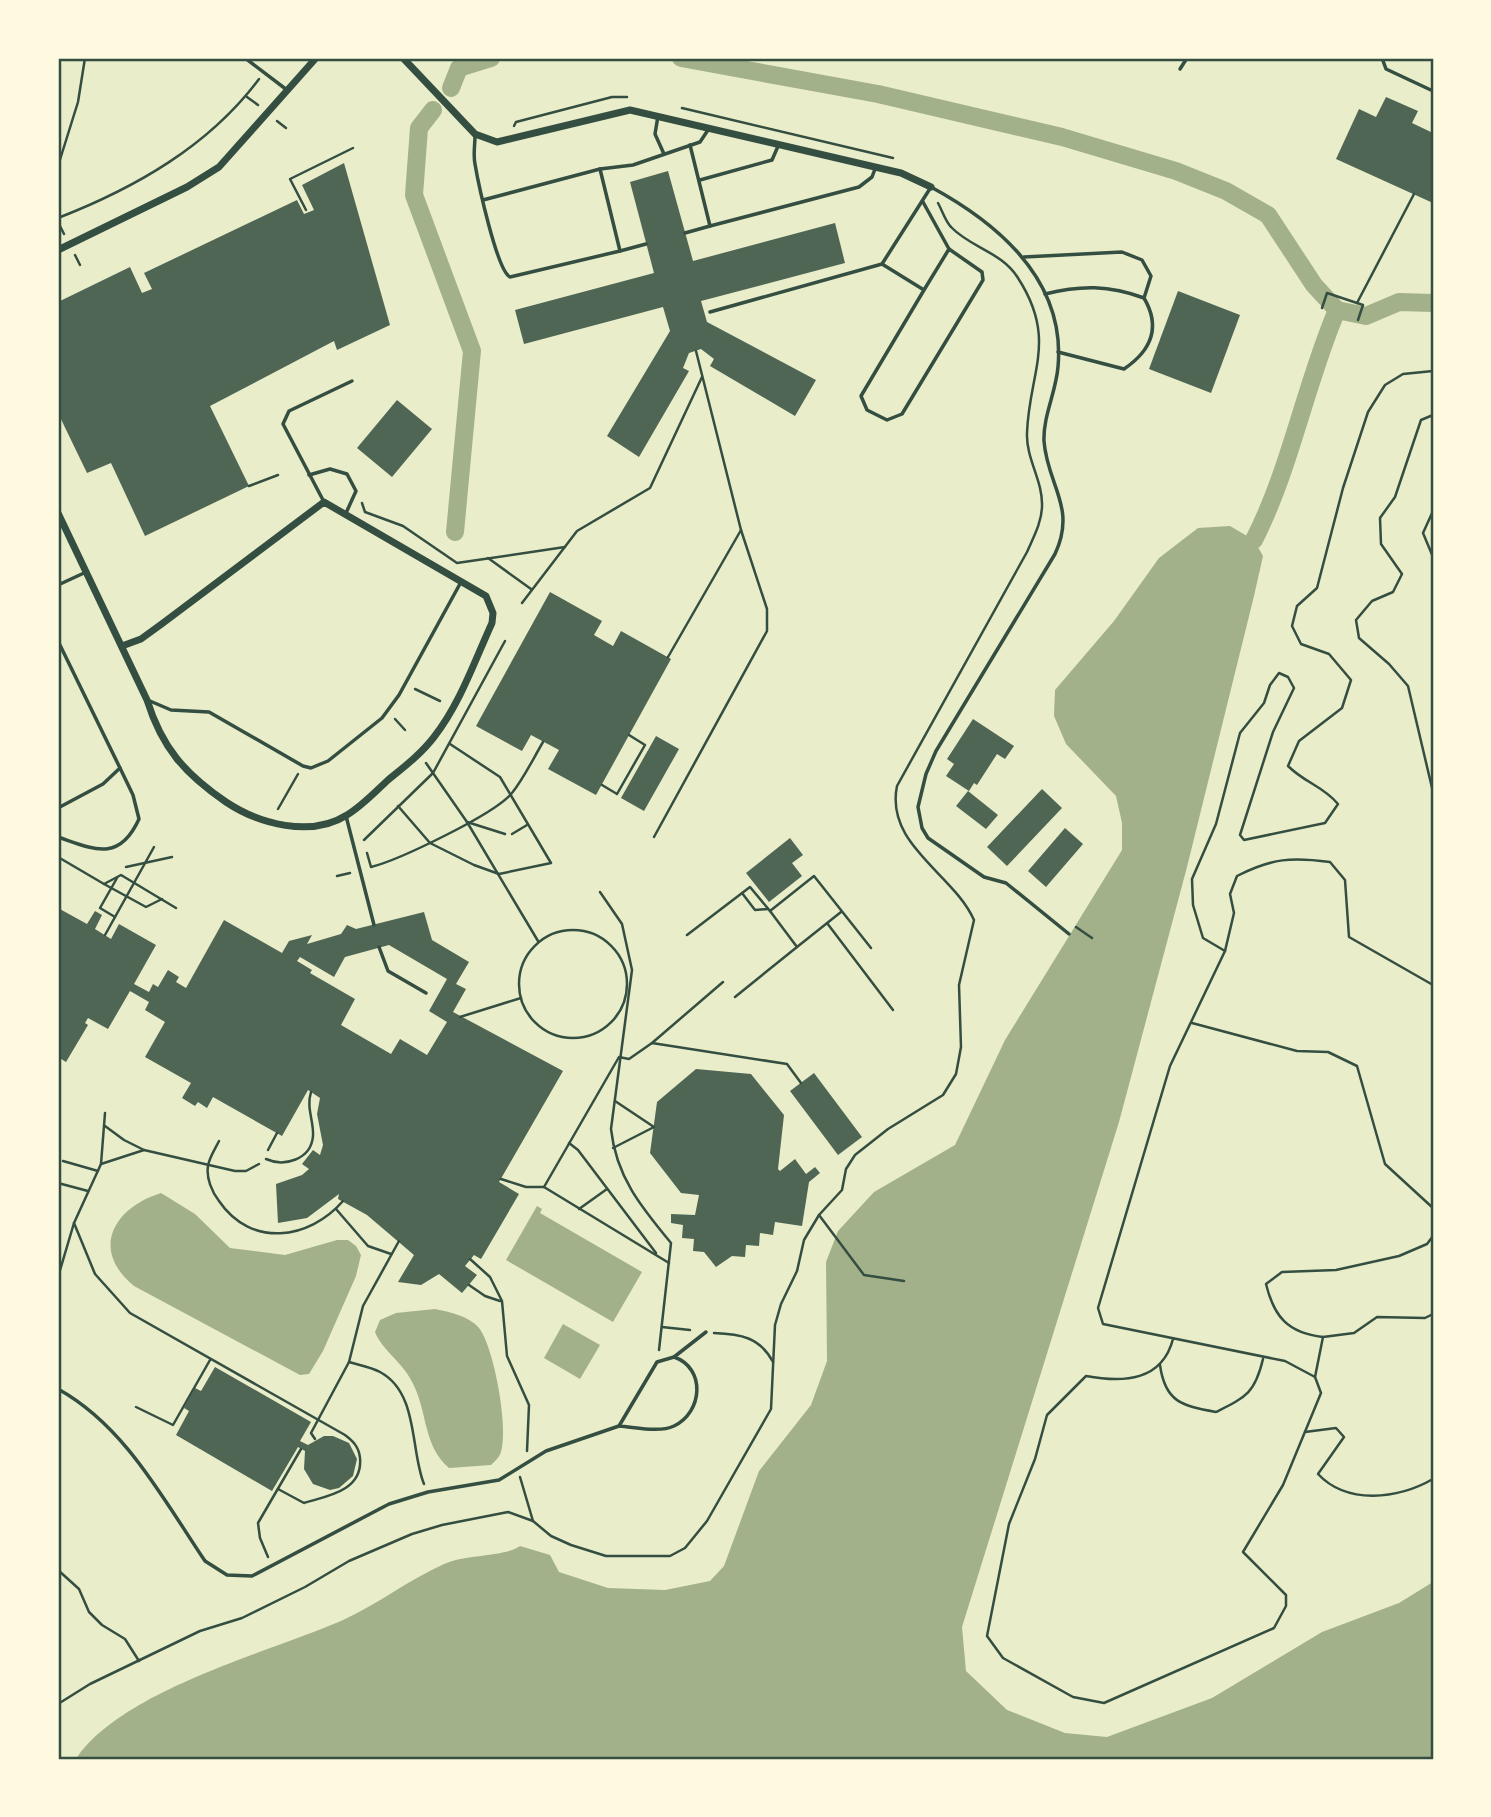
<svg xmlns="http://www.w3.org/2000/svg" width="1491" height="1817" font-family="'Roboto Condensed',sans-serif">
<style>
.water{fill:#a3b18a}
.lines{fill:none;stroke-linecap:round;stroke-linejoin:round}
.canal{stroke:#a3b18a;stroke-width:18}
.building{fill:#4f6655;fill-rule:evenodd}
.path{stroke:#344e41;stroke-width:2.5}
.service{stroke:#344e41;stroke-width:3.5}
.minor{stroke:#344e41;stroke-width:7}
.neatline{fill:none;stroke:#344e41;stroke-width:2.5}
</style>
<rect width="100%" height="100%" fill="#e9edc9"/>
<!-- water -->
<g class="water">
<path d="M1230 526 1254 540 1263 556 1254 596 1187 867 1119 1122 962 1627 966 1671 1007 1710 1065 1733 1107 1737 1212 1698 1322 1632 1399 1603 1433 1582V1759H76C121 1691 266 1653 341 1621 377 1605 408 1580 444 1564 465 1554 505 1557 520 1546L550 1555 559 1572 608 1588 665 1590 710 1581 724 1566 759 1471 811 1405 827 1361 826 1262 838 1231 874 1192 955 1145 1005 1040 1122 850V823L1116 796 1066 744 1054 716 1055 690 1114 621 1159 558 1198 528Z"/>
<path d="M161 1193 195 1214 230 1248 285 1255 337 1240H348L356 1246 361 1255 356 1276 323 1351 309 1374 300 1375 134 1286C90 1250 113 1208 161 1193Z"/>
<polygon points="537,1206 542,1209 540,1213 642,1272 613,1322 506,1260"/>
<path d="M435 1309C450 1312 469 1316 479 1328 494 1347 509 1429 501 1452 499 1458 495 1461 491 1465L449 1468C422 1445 428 1409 411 1380 402 1362 382 1350 375 1332L380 1320 396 1313Z"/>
<polygon points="563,1324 600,1345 580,1379 544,1358"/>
</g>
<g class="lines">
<!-- canal -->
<g class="canal">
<polyline points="681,58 878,94 1062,137 1176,171 1226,191 1268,215 1314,285 1337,310"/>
<polyline points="451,88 459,68 491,58"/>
<polyline points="433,110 419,128 414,195 472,351 455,532"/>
<path d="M1254 540C1291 467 1305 385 1337 310L1366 316 1399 302 1433 303"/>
</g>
</g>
<!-- building -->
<g class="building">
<polygon points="1386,97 1418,111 1412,123 1433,133 1433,203 1336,159 1359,109 1376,117"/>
<polygon points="344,163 390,325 337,350 334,341 210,406 249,486 145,536 111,463 87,473 58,413 58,302 130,267 142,293 152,289 144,273 297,200 304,214 314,210 302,185"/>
<polygon points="668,171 693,261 835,223 845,263 701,301 707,322 816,380 795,416 710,366 714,359 701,349 689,353 683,368 689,371 639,457 607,436 670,331 663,307 524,344 515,310 654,273 630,182"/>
<polygon points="1178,291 1240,315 1211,393 1149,369"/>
<polygon points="397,400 432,429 392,477 357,448"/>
<polygon points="550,592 602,621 594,635 613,646 621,631 671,659 596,795 548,769 559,750 531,735 522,751 476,726"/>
<polygon points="973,719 1014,746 1005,759 997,754 977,785 974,783 969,791 946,776 954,764 947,759"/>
<polygon points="656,736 679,749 644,811 621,798"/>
<polygon points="1042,789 1062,808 1007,866 987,847"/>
<polygon points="968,791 998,815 986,829 956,806"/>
<polygon points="1065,828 1083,844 1046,887 1028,871"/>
<polygon points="790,838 803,855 792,863 802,876 769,902 746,873"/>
<path d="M58 908 87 924 95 911 102 915 95 929 111 939 119 924 156 945 134 984 149 992 153 984 158 987 168 970 179 977 176 982 186 988 224 920 282 953 289 941 312 935 307 944 341 934 347 925 356 929 424 912 432 940 469 962 456 984 466 989 453 1012 563 1071 499 1182 519 1194 481 1259 474 1255 465 1266 477 1275 462 1293 439 1274 421 1285 398 1282 414 1255 367 1215 338 1199 339 1194 307 1218 278 1223 276 1184 302 1175 309 1169 302 1164 313 1150 320 1155 323 1145 317 1114 320 1098 308 1090 282 1136 213 1097 207 1108 198 1102 195 1106 182 1098 191 1083 145 1057 165 1022 145 1010 149 1002 130 991 108 1029 88 1018 85 1023 88 1025 66 1062 58 1057ZM389 945 447 979 429 1011 447 1022 427 1055 400 1039 391 1054 341 1025 355 999 310 973 312 970 297 961 300 957 334 977 345 957Z"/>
<polygon points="696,1069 751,1074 784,1115 778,1169 780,1171 795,1159 806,1174 815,1167 820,1173 809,1182 802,1226 775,1222 773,1235 760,1233 759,1246 746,1245 745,1257 732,1256 716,1267 704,1252 693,1251 694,1239 682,1238 683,1225 671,1223 671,1214 695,1215 699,1195 681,1193 650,1153 657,1102"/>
<polygon points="814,1073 862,1137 838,1155 790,1091"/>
<polygon points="215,1367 311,1422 300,1441 308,1445 324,1436 333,1436 349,1443 357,1459 353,1476 339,1488 330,1490 313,1484 304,1469 305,1451 298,1447 272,1491 176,1435 189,1411 184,1408 195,1388 201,1391"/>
</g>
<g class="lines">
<!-- path -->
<g class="path">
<polyline points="247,97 258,105"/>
<polyline points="682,108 893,158"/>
<polyline points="277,121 286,128"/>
<polyline points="514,126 516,122 612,97 627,97"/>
<polyline points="58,166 78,102 85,58"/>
<polyline points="306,210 290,179 353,148"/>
<path d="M58 218C135 188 209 146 259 79"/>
<polyline points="58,222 64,234"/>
<polyline points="75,255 80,265"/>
<polyline points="1357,303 1414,194"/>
<polyline points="1322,308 1327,293 1363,305 1358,320"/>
<polyline points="1433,415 1421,420 1395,497 1380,518 1381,544 1402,574 1393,592 1372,601 1356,620 1359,638 1389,664 1408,686 1433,792"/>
<polyline points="249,486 278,475"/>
<polyline points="362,503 365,512 403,526 457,563 565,547"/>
<polyline points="1433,511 1423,533 1433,557"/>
<polyline points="488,558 531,589"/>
<polyline points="522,603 577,531 650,488 702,377"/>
<polyline points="668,657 741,530"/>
<polyline points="415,689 440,701"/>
<polyline points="395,719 405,730"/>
<polyline points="426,763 467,822 538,941"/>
<polyline points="602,785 617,794 645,745 629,735"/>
<polyline points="398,806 430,843 474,865 499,874 551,863 500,777 450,744"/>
<polyline points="278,809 298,774"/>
<polyline points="467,822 505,834"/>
<polyline points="512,834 527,825"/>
<polyline points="654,837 767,631 767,609 741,530 696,351"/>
<polyline points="364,840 433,773 505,641"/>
<path d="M367 853 371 867C399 860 495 814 512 793 524 778 533 759 543 742"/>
<polyline points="58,857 104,884 121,875 176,908"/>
<polyline points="126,867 172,857"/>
<polyline points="337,876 350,873"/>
<polyline points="104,884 146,907 162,899"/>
<path d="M600 892 622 924 632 970 611 1129C616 1177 642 1208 671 1243L659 1350"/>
<polyline points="742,893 755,910 768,909"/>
<polyline points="115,917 100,908 117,878"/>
<polyline points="827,923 893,1010"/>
<polyline points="1076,927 1092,938"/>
<circle cx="573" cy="984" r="54"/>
<polyline points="105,935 154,847"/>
<polyline points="687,935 750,887 770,911 814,876 871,948"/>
<polyline points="797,947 841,912"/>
<path d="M1225 951 1203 938 1193 905 1192 879 1216 824 1240 733 1264 703 1270 685 1279 673 1288 677 1294 688 1273 732 1240 835 1244 840 1325 823 1338 804C1323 786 1305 783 1288 766L1299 741 1342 708 1351 680 1329 654 1301 644 1292 626 1297 606 1317 588 1343 488 1368 412 1385 385 1403 374 1433 371"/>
<polyline points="735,997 797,947 770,911"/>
<polyline points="460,1017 521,998"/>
<polyline points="1192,1023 1297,1051 1328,1052 1357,1066 1385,1164 1433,1208"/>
<polyline points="652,1043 723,982"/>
<polyline points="105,1126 124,1140 144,1150"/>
<path d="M219 1141C215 1149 209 1158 208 1166 206 1178 212 1192 219 1201 251 1248 309 1240 343 1201"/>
<polyline points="569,1143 578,1150 656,1253"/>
<polyline points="613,1148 654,1127 615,1101"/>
<polyline points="268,1150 277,1133"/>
<path d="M266 1159C284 1167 311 1160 313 1136 314 1121 306 1108 311 1092"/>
<polyline points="63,1161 98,1171"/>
<polyline points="101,1164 144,1150 235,1171 246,1171 259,1164"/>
<polyline points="501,1179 526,1187 544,1187 669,1263"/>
<polyline points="58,1183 88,1191"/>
<polyline points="544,1187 619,1057 629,1059 652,1043 787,1064 801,1083"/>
<polyline points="336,1209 368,1246 391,1254"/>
<polyline points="579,1209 607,1189"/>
<polyline points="819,1215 864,1275 904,1281"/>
<path d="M74 1223 95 1274 130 1313 345 1435C353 1441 359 1447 360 1458 363 1491 327 1496 304 1503L278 1489"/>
<polyline points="470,1259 490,1277 502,1301 507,1356 529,1405 527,1451"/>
<polyline points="58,1277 74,1223 101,1164 105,1113"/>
<polyline points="469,1285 485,1296 500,1301"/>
<polyline points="662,1327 690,1330"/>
<path d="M714 1333C740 1334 760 1337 773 1362"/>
<path d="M1323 1337C1288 1333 1274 1317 1266 1284L1282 1272 1336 1270 1399 1256 1427 1244 1433 1236"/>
<path d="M1173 1339C1162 1381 1124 1383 1086 1376L1047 1415 1035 1459 1009 1524 987 1636 1003 1658 1073 1697 1104 1703 1274 1628 1286 1606V1595L1243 1552 1283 1485 1321 1393 1315 1377 1285 1361 1103 1324 1098 1308 1170 1066 1225 951 1234 913 1230 894 1237 876C1272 858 1292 857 1330 862L1345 880 1349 937 1433 985"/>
<path d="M349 1362C359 1365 371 1367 380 1372 419 1393 410 1450 424 1484"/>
<path d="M1160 1365C1165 1402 1182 1406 1216 1412 1246 1397 1255 1393 1263 1359"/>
<polyline points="1315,1377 1323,1337 1354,1333 1377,1317 1425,1318 1433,1314"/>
<polyline points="136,1407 173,1425 210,1360"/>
<path d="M1305 1432 1336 1428 1344 1437 1318 1474C1347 1505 1398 1499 1433 1479"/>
<polyline points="315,1439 311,1433 349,1362 363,1306 399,1241"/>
<polyline points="520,1477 533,1521"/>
<polyline points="268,1557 260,1538 258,1523 301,1449"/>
<polyline points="58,1570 79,1589 89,1612 102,1625 125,1639 139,1661"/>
<path d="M58 1704 90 1684 200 1631 242 1618 305 1587 349 1561 412 1534 442 1525 508 1512 533 1521 551 1536 571 1545 606 1556H670L685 1548 707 1521 771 1409 775 1325 781 1304 797 1271 804 1240 819 1215 842 1190 846 1169 855 1155 888 1129 943 1095 956 1074 961 1047 959 985 974 920C953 873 885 845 897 786L1027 552C1033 538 1042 522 1042 506 1043 481 1026 459 1027 433 1029 372 1058 340 1018 278 1002 252 971 248 951 227 945 221 942 210 938 203"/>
</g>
<!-- service -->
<g class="service">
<polyline points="245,58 287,90"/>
<polyline points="1382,58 1386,69 1433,91"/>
<polyline points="1180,69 1187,58"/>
<polyline points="658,116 655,134 664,154"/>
<path d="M475 136C475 145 473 155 475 164 478 182 497 271 510 277L620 251 600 169"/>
<polyline points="690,145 710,226 859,187 872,177 875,169"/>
<polyline points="700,180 772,160 779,144"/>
<polyline points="483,200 600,169 633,165 700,142 708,130"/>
<polyline points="923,202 949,249"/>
<polyline points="685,233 710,226"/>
<polyline points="620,251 646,244"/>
<polyline points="1024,257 1122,252 1142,260 1151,276 1144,298"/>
<polyline points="882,264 924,290 861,396 867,410 887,420 902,414 983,280 982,272 949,249 924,290"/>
<path d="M1045 294C1081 285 1109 285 1144 298 1161 327 1152 350 1124 369L1058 352"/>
<path d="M710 312 882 264 931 187C999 224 1066 280 1058 367 1056 392 1043 416 1044 441 1047 485 1077 507 1055 554L936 751 926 774 918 807 922 828 928 838 984 877 1006 883 1069 934"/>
<polyline points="309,475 330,469 347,474 356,491 346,513"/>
<polyline points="323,500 283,424 289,411 352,381"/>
<polyline points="58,585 84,573"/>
<polyline points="58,641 120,768 103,784 58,808"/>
<polyline points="150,701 171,710 209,712 303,766 311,768 328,761 382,718 399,695 461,582"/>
<polyline points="346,816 374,925"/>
<path d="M58 837C93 849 119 863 139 819L133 795 120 768"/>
<polyline points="379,947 388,971 426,993"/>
<path d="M674 1357C706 1368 703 1412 674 1426 659 1433 635 1427 619 1426L657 1362Z"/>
<polyline points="674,1357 706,1332"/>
<path d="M58 1389C125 1426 163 1499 205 1561L227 1575 252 1576 389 1504 428 1492 499 1480 546 1451 619 1426"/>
</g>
<!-- minor -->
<g class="minor">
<polyline points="403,58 475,134 497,142 630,110 875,167 901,173 931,187"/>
<polyline points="58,250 187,187 219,167 316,58"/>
<path d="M58 513 147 700C162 748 185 774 226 802 259 824 311 838 347 815 362 806 375 792 388 780 404 767 421 754 434 737 460 704 475 660 492 623L493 613 486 596 324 502 163 623 141 639 122 646"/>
</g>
</g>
<!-- border -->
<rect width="1491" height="1817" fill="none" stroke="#fefae0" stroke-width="119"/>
<rect x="60" y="60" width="1372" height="1698" class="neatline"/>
</svg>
